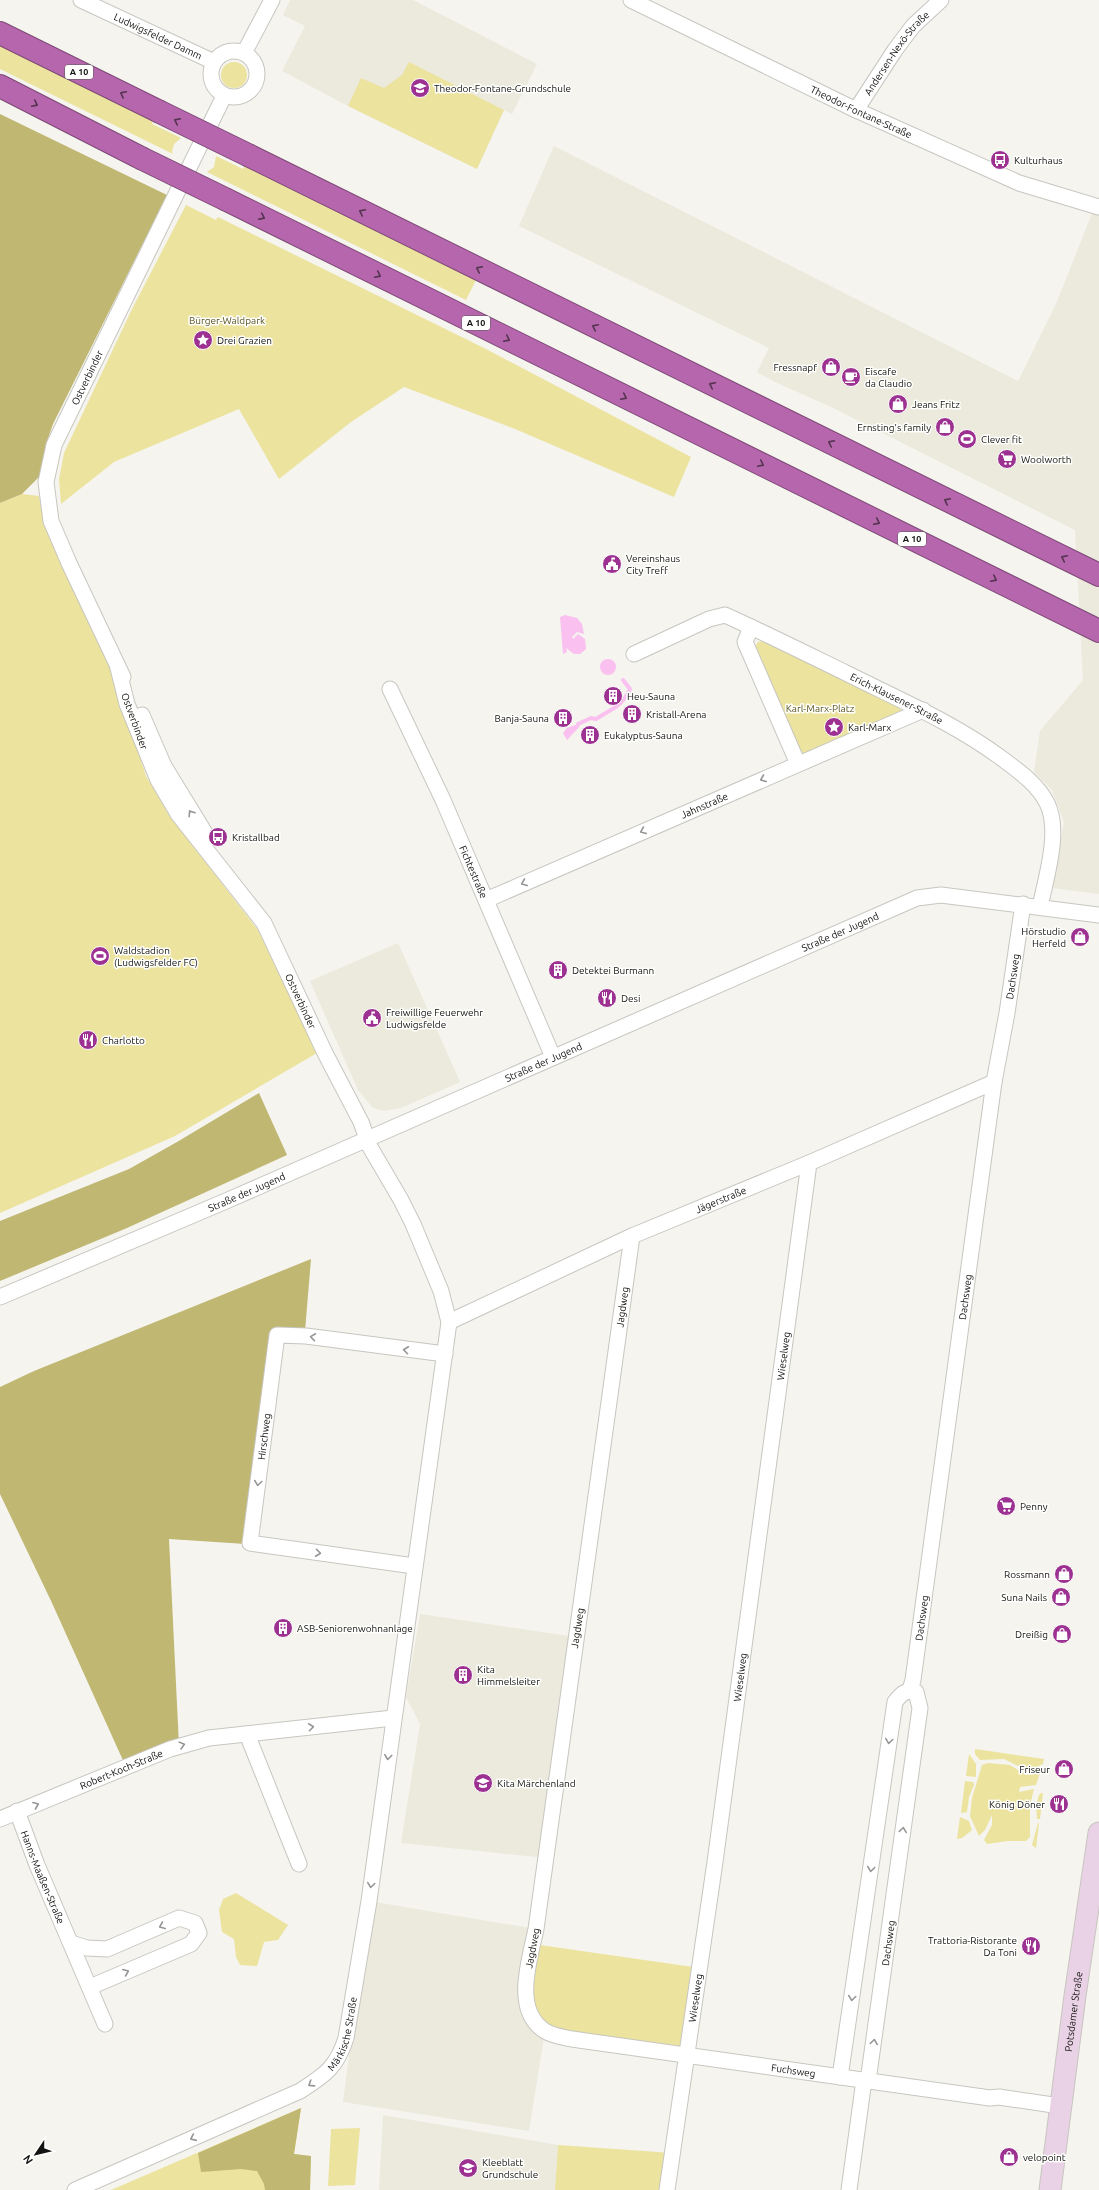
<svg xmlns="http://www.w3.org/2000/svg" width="1099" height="2190" font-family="Ubuntu,sans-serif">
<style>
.built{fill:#ebeadd}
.green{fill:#ece39f}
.forest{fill:#c0b773}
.water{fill:#f9c0f0}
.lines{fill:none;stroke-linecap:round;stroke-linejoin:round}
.stream{stroke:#f9c0f0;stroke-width:4}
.street-casing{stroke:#c7c6c0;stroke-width:17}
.secondary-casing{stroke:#c7c6c0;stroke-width:23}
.highway-casing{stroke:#7d4976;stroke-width:24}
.street{stroke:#fff;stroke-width:15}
.secondary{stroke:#e9d1e6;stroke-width:21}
.highway{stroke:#b666ad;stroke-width:22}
.highway-bridge-casing{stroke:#7d4976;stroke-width:24;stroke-linecap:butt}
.highway-bridge{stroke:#b666ad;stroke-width:22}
.oneway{stroke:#54344f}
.oneway2{stroke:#959594}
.labels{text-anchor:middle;stroke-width:3;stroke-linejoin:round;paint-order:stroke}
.shield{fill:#fffffe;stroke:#5a5a58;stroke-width:1}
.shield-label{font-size:9px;font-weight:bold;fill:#131311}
.street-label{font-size:10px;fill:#131311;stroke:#fffffe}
.poi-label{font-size:10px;fill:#131311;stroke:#fffffe;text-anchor:start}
.park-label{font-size:10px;fill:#59521f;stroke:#fffffe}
</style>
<rect width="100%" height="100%" fill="#f5f4ee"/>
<!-- built -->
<g class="built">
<polygon points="290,0 413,0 537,64 512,114 504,110 477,169 348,106 282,71 305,26 283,15"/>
<polygon points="554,146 1018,381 1056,304 1099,196 1099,894 1052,888 1064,822 1052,790 1034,772 1040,731 1083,680 1075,530 831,407 773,381 757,372 769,348 519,226"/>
<polygon points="398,943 460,1082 401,1108 384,1111 373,1108 358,1090 310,981"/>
<polygon points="420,1614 576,1637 546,1858 401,1843 420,1724 406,1697"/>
<polygon points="369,1901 536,1929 545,2031 529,2131 343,2102"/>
<polygon points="383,2115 558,2145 555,2190 379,2190"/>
</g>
<!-- green -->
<g class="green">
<polygon points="0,45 153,121 152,124 181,138 174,144 172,152 173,154 0,69"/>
<circle cx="234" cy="75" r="13"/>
<polygon points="409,62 504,110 477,169 348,106 361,78 384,88 402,75"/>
<polygon points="216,156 243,169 245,166 476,280 466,300 207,172 214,167"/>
<polygon points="186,205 216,220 218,217 486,349 691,457 674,497 515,429 404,387 351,422 279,479 239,409 114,462 61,504 59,479 64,453 132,309"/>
<polygon points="22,494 39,496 44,524 112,671 146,776 169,815 258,930 317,1053 175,1136 0,1213 0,503"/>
<polygon points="764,641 900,706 901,711 805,754 799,752 754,648 758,642"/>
<polygon points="975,1749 1044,1759 1043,1764 1028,1771 1004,1759 980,1760 975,1754"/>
<polygon points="969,1754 976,1764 976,1777 966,1776"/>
<polygon points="988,1763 1010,1765 1026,1775 1040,1773 1036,1785 1020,1787 1019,1792 1034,1789 1030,1805 1030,1837 1026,1841 1008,1841 987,1844 984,1840 992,1825 992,1815 985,1830 979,1836 970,1816 972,1798 982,1765"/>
<polygon points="965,1781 973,1782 974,1785 969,1797 967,1812 961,1813"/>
<polygon points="1041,1793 1043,1793 1040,1819 1037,1819 1036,1805 1039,1795"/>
<polygon points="960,1817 969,1821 972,1830 962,1838 957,1839"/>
<polygon points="1038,1823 1039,1823 1036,1848 1032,1845"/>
<polygon points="236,1893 288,1925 278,1940 264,1942 257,1966 240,1965 236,1957 234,1939 222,1932 219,1910 223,1899"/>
<polygon points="533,1944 700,1968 687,2056 545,2031 532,2018"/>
<polygon points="301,2108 294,2154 311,2156 310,2190 111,2190"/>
<polygon points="360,2128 355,2185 328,2186 331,2129"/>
<polygon points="558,2145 672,2153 666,2190 555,2190"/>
</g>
<!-- forest -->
<g class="forest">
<polygon points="0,114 167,195 53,424 46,444 40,476 22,494 0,503"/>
<polygon points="259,1093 287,1155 127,1228 0,1281 0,1221 129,1169 177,1142"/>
<polygon points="311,1259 305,1331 273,1330 246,1544 169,1539 179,1746 126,1767 52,1603 0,1494 0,1387 34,1371"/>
<polygon points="301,2108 294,2154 311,2156 310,2190 265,2190 264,2184 257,2171 241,2169 201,2172 198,2153"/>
</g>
<!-- water -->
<g class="water">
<polygon points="565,615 577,618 582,624 584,634 577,632 572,637 573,639 578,634 585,639 586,649 580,654 574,654 566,648 567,652 563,654 560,617"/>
<circle cx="608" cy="667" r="8"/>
<polygon points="578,724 580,726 567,740 563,733 567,728"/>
</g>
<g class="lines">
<!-- stream -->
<path class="stream" d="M578 724 591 718 596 719C612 708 621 708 630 689L623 680"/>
<!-- street casing -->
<g class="street-casing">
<g id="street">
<path id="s1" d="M81 0 214 62"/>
<path id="s2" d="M631 0 856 110 1019 183 1099 207"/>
<circle cx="234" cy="74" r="23"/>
<polyline points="244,53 272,0"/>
<path id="s3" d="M856 110 895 50 913 26 941 0"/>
<polyline points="751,627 745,642 798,764"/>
<path id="s4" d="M634 654 709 619 725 615C767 634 807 654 848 674 902 701 956 724 1004 760 1020 772 1038 785 1047 803 1061 831 1046 877 1040 907"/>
<path id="s5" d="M123 677 69 563 51 521 46 482 54 445 224 96"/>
<path id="s6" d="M390 689 443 800 553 1057"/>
<polyline points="142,715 164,766 208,838"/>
<path id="s7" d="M486 900 923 710"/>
<path id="s8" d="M632 1236 536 1929C530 1959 512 2010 545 2031 553 2036 563 2037 572 2039L990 2098 999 2097 1060 2106"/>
<path id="s9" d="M0 1297 226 1201 917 898 941 895 1099 915"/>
<path id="s10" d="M449 1322 632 1236 809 1163 994 1082"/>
<path id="s11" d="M414 1566 250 1543 277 1335 306 1336 445 1354"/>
<path id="s12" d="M910 1690 913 1680 994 1082 1007 1013 1023 904"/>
<polyline points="247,1734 299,1864"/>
<path id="s13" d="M17 1811 37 1865 105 2024"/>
<path id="s14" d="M0 1819 170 1749 209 1738 393 1718"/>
<polyline points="71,1943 87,1948 107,1949 179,1918 195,1923 199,1933 191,1944 90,1987"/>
<path d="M840 2077 895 1702C901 1694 906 1689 916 1692L920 1708 868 2081"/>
<path id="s15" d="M75 2190 300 2091C325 2075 337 2067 346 2038L369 1901 449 1322 441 1291 413 1224 401 1200 370 1147 361 1122 325 1053 264 923 178 814 158 780 127 704 118 668"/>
<path id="s16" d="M667 2190 715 1862 809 1163"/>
<polyline points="849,2190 864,2080"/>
</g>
</g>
<!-- secondary casing -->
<g class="secondary-casing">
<g id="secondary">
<path id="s17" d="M1050 2190 1075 1996 1099 1833"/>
</g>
</g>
<!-- highway casing -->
<g class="highway-casing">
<g id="highway">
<polyline points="0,33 158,111"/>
<polyline points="0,86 141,158"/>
<polyline points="250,156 1099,575"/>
<polyline points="227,200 1099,631"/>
</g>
</g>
<!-- street -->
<use href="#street" class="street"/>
<!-- secondary -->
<use href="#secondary" class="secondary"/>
<!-- highway -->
<use href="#highway" class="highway"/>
<!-- highway-bridge casing -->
<g class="highway-bridge-casing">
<g id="highway-bridge">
<polyline points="158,111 250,156"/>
<polyline points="141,158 227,200"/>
</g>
</g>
<!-- highway-bridge -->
<use href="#highway-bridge" class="highway-bridge"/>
</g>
<!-- one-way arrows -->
<defs><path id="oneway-chevron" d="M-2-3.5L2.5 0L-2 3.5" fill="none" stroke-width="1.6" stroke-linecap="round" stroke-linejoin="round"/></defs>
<g class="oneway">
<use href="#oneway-chevron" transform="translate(123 94) rotate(-153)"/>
<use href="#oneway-chevron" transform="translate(35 104) rotate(27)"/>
<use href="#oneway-chevron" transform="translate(177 121) rotate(-154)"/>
<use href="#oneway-chevron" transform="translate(362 212) rotate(-154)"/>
<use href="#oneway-chevron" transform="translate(262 217) rotate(26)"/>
<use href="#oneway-chevron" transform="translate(479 269) rotate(-154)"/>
<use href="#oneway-chevron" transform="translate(378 275) rotate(26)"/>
<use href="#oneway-chevron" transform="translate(595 327) rotate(-154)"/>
<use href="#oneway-chevron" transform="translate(507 339) rotate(26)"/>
<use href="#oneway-chevron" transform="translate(712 385) rotate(-154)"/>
<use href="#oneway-chevron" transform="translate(624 397) rotate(26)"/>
<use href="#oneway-chevron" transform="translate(831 443) rotate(-154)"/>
<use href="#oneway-chevron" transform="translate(761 464) rotate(26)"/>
<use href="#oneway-chevron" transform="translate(947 501) rotate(-154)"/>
<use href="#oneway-chevron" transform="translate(877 522) rotate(26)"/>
<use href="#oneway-chevron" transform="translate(1064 558) rotate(-154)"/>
<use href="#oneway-chevron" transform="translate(994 579) rotate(26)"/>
</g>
<g class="oneway2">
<use href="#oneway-chevron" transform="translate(763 779) rotate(157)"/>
<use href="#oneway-chevron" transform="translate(191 813) rotate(-123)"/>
<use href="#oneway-chevron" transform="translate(643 831) rotate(157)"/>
<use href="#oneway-chevron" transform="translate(524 883) rotate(157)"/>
<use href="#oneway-chevron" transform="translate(313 1337) rotate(-172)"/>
<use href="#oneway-chevron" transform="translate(406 1350) rotate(-173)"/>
<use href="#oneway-chevron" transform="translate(258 1483) rotate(98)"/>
<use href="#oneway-chevron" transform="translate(318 1553) rotate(7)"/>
<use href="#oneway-chevron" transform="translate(311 1727) rotate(-7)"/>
<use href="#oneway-chevron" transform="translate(889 1741) rotate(98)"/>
<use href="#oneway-chevron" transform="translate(182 1745) rotate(-15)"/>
<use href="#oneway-chevron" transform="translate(388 1757) rotate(97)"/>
<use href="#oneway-chevron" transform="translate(36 1805) rotate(-21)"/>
<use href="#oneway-chevron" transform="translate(903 1830) rotate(-82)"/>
<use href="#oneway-chevron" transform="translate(871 1869) rotate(98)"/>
<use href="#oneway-chevron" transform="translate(371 1885) rotate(98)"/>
<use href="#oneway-chevron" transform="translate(162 1926) rotate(157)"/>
<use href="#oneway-chevron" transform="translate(126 1972) rotate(-23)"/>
<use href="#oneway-chevron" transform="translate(852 1998) rotate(98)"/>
<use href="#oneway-chevron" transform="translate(874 2042) rotate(-82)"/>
<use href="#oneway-chevron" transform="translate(311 2084) rotate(147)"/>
<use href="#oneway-chevron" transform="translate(193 2138) rotate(156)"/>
</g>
<!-- icons -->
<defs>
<g id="school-disc" transform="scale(1)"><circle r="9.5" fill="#9c3192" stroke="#fffffe"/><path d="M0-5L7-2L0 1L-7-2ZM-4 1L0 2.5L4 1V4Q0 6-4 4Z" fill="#fff"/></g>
<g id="bus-disc" transform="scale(1)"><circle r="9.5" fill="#9c3192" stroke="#fffffe"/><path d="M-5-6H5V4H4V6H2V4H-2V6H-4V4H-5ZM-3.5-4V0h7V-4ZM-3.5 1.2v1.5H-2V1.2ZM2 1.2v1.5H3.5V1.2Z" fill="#fff"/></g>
<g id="sight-disc" transform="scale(1)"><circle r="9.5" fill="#9c3192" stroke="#fffffe"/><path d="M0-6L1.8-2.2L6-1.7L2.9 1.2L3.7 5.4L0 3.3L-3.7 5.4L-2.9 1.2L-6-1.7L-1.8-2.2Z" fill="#fff"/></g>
<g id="shop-disc" transform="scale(1)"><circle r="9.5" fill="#9c3192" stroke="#fffffe"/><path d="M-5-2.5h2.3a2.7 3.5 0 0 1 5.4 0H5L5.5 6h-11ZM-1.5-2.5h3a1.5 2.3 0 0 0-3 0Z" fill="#fff"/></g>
<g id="cafe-disc" transform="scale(1)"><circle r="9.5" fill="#9c3192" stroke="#fffffe"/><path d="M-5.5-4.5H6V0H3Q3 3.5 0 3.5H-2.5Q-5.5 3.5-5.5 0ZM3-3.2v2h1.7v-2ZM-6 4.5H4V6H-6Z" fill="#fff"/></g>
<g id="stadium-disc" transform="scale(1)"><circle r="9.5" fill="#9c3192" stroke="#fffffe"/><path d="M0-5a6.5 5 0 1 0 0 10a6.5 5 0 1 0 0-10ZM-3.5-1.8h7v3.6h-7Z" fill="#fff"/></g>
<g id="supermarket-disc" transform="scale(1)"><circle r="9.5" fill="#9c3192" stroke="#fffffe"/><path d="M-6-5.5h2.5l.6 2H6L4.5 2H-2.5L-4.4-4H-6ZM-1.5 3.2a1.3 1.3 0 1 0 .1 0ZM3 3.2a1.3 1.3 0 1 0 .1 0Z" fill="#fff"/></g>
<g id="civic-disc" transform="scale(1)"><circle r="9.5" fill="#9c3192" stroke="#fffffe"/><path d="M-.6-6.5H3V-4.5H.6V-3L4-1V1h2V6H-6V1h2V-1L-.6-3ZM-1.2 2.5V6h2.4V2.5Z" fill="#fff"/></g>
<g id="building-disc" transform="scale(1)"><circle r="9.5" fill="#9c3192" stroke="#fffffe"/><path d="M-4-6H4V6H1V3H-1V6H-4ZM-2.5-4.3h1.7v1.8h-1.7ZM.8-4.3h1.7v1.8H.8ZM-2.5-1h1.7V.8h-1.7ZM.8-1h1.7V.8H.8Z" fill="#fff"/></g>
<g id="restaurant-disc" transform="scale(1)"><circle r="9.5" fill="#9c3192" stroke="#fffffe"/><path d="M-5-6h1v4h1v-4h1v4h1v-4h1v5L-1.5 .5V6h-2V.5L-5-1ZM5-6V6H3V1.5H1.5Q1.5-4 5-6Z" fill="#fff"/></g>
</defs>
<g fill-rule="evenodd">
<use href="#school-disc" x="420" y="88"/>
<use href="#bus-disc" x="1000" y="160"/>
<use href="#sight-disc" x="203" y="340"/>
<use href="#shop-disc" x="831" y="367"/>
<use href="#cafe-disc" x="851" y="377"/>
<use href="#shop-disc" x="898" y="404"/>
<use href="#shop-disc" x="945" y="427"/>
<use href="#stadium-disc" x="967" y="439"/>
<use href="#supermarket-disc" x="1007" y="459"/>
<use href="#civic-disc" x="612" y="564"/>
<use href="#building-disc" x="613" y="696"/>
<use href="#building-disc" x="632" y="714"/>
<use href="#building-disc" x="563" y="718"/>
<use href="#sight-disc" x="834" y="727"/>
<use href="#building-disc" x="590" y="735"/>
<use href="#bus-disc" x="218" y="837"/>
<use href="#shop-disc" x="1080" y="937"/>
<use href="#stadium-disc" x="100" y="956"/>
<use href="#building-disc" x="558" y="970"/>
<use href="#restaurant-disc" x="607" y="998"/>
<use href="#civic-disc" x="372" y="1018"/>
<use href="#restaurant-disc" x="88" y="1040"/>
<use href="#supermarket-disc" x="1006" y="1506"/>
<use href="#shop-disc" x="1064" y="1574"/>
<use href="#shop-disc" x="1061" y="1597"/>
<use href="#building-disc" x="283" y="1628"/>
<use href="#shop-disc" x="1062" y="1634"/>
<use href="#building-disc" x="463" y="1675"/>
<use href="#shop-disc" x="1064" y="1769"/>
<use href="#school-disc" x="483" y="1783"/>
<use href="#restaurant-disc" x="1059" y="1804"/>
<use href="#restaurant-disc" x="1031" y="1946"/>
<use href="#shop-disc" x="1009" y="2157"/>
<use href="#school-disc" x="468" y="2168"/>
</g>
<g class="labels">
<!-- shield labels -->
<g class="shield">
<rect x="65" y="65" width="28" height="14" rx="3"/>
<rect x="462" y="316" width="28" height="14" rx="3"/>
<rect x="898" y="532" width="28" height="14" rx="3"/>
</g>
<g class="shield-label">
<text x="79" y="75">A 10</text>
<text x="476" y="326">A 10</text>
<text x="912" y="542">A 10</text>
</g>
<!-- street labels -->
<g class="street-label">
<text dy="4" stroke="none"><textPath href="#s1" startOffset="85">Ludwigsfelder Damm</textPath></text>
<text dy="4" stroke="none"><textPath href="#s3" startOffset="70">Andersen-Nexö-Straße</textPath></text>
<text dy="4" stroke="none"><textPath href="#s2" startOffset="256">Theodor-Fontane-Straße</textPath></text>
<text dy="4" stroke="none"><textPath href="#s5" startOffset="324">Ostverbinder</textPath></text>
<text dy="4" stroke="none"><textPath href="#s4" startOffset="290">Erich-Klausener-Straße</textPath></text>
<text transform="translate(135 721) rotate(70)" y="4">Ostverbinder</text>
<text dy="4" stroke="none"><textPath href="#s7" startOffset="238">Jahnstraße</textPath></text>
<text dy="4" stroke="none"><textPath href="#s6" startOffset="201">Fichtestraße</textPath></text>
<text dy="4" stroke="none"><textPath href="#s9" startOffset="916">Straße der Jugend</textPath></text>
<text dy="4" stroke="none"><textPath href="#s12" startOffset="721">Dachsweg</textPath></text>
<text transform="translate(301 1001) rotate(65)" y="4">Ostverbinder</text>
<text dy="4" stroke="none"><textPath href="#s9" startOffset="592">Straße der Jugend</textPath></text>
<text dy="4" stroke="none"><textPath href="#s9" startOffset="268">Straße der Jugend</textPath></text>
<text dy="4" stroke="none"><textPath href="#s10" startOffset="298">Jägerstraße</textPath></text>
<text dy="4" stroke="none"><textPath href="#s12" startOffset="397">Dachsweg</textPath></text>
<text transform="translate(622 1307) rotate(-82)" y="4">Jagdweg</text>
<text dy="4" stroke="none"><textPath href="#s16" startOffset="842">Wieselweg</textPath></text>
<text dy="4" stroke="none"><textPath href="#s11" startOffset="273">Hirschweg</textPath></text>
<text dy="4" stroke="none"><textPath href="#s12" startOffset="73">Dachsweg</textPath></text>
<text transform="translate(577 1628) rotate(-81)" y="4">Jagdweg</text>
<text dy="4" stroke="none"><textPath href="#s16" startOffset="518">Wieselweg</textPath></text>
<text dy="4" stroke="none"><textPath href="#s14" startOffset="131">Robert-Koch-Straße</textPath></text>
<text dy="4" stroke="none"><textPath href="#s13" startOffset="71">Hanns-Maaßen-Straße</textPath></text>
<text transform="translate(888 1943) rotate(-82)" y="4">Dachsweg</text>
<text transform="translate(532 1948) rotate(-79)" y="4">Jagdweg</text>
<text dy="4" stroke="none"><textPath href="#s16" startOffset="194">Wieselweg</textPath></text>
<text dy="4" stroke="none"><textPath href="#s17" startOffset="180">Potsdamer Straße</textPath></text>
<text dy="4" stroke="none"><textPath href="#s15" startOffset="321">Märkische Straße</textPath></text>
<text dy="4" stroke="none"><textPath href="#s8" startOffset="1061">Fuchsweg</textPath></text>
</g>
<!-- poi labels -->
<g class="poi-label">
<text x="434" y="92">Theodor-Fontane-Grundschule</text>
<text x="1014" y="164">Kulturhaus</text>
<text x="217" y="344">Drei Grazien</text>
<text x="817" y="371" text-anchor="end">Fressnapf</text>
<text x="865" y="375">Eiscafe<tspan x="865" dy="12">da Claudio</tspan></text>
<text x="912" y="408">Jeans Fritz</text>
<text x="931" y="431" text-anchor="end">Ernsting's family</text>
<text x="981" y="443">Clever fit</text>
<text x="1021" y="463">Woolworth</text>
<text x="626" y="562">Vereinshaus<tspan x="626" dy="12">City Treff</tspan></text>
<text x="627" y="700">Heu-Sauna</text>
<text x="646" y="718">Kristall-Arena</text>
<text x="549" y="722" text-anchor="end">Banja-Sauna</text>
<text x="848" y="731">Karl-Marx</text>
<text x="604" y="739">Eukalyptus-Sauna</text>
<text x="232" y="841">Kristallbad</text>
<text x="1066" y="935" text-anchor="end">Hörstudio<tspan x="1066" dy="12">Herfeld</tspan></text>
<text x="114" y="954">Waldstadion<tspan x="114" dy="12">(Ludwigsfelder FC)</tspan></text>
<text x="572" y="974">Detektei Burmann</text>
<text x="621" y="1002">Desi</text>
<text x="386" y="1016">Freiwillige Feuerwehr<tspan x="386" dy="12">Ludwigsfelde</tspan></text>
<text x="102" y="1044">Charlotto</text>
<text x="1020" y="1510">Penny</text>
<text x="1050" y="1578" text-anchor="end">Rossmann</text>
<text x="1047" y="1601" text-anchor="end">Suna Nails</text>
<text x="297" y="1632">ASB-Seniorenwohnanlage</text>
<text x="1048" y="1638" text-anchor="end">Dreißig</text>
<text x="477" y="1673">Kita<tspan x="477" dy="12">Himmelsleiter</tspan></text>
<text x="1050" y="1773" text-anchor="end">Friseur</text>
<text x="497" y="1787">Kita Märchenland</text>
<text x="1045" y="1808" text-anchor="end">König Döner</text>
<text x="1017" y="1944" text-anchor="end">Trattoria-Ristorante<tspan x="1017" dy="12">Da Toni</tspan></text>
<text x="1023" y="2161">velopoint</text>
<text x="482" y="2166">Kleeblatt<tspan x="482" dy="12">Grundschule</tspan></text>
</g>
<!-- park labels -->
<g class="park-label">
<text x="227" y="324">Bürger-Waldpark</text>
<text x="820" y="712">Karl-Marx-Platz</text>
</g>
</g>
<!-- north arrow -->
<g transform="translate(36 2154) rotate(235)" stroke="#fffffe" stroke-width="3" paint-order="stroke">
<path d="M0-3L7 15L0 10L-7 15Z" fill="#131311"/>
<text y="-6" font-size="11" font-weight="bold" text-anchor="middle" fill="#131311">N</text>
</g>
</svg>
